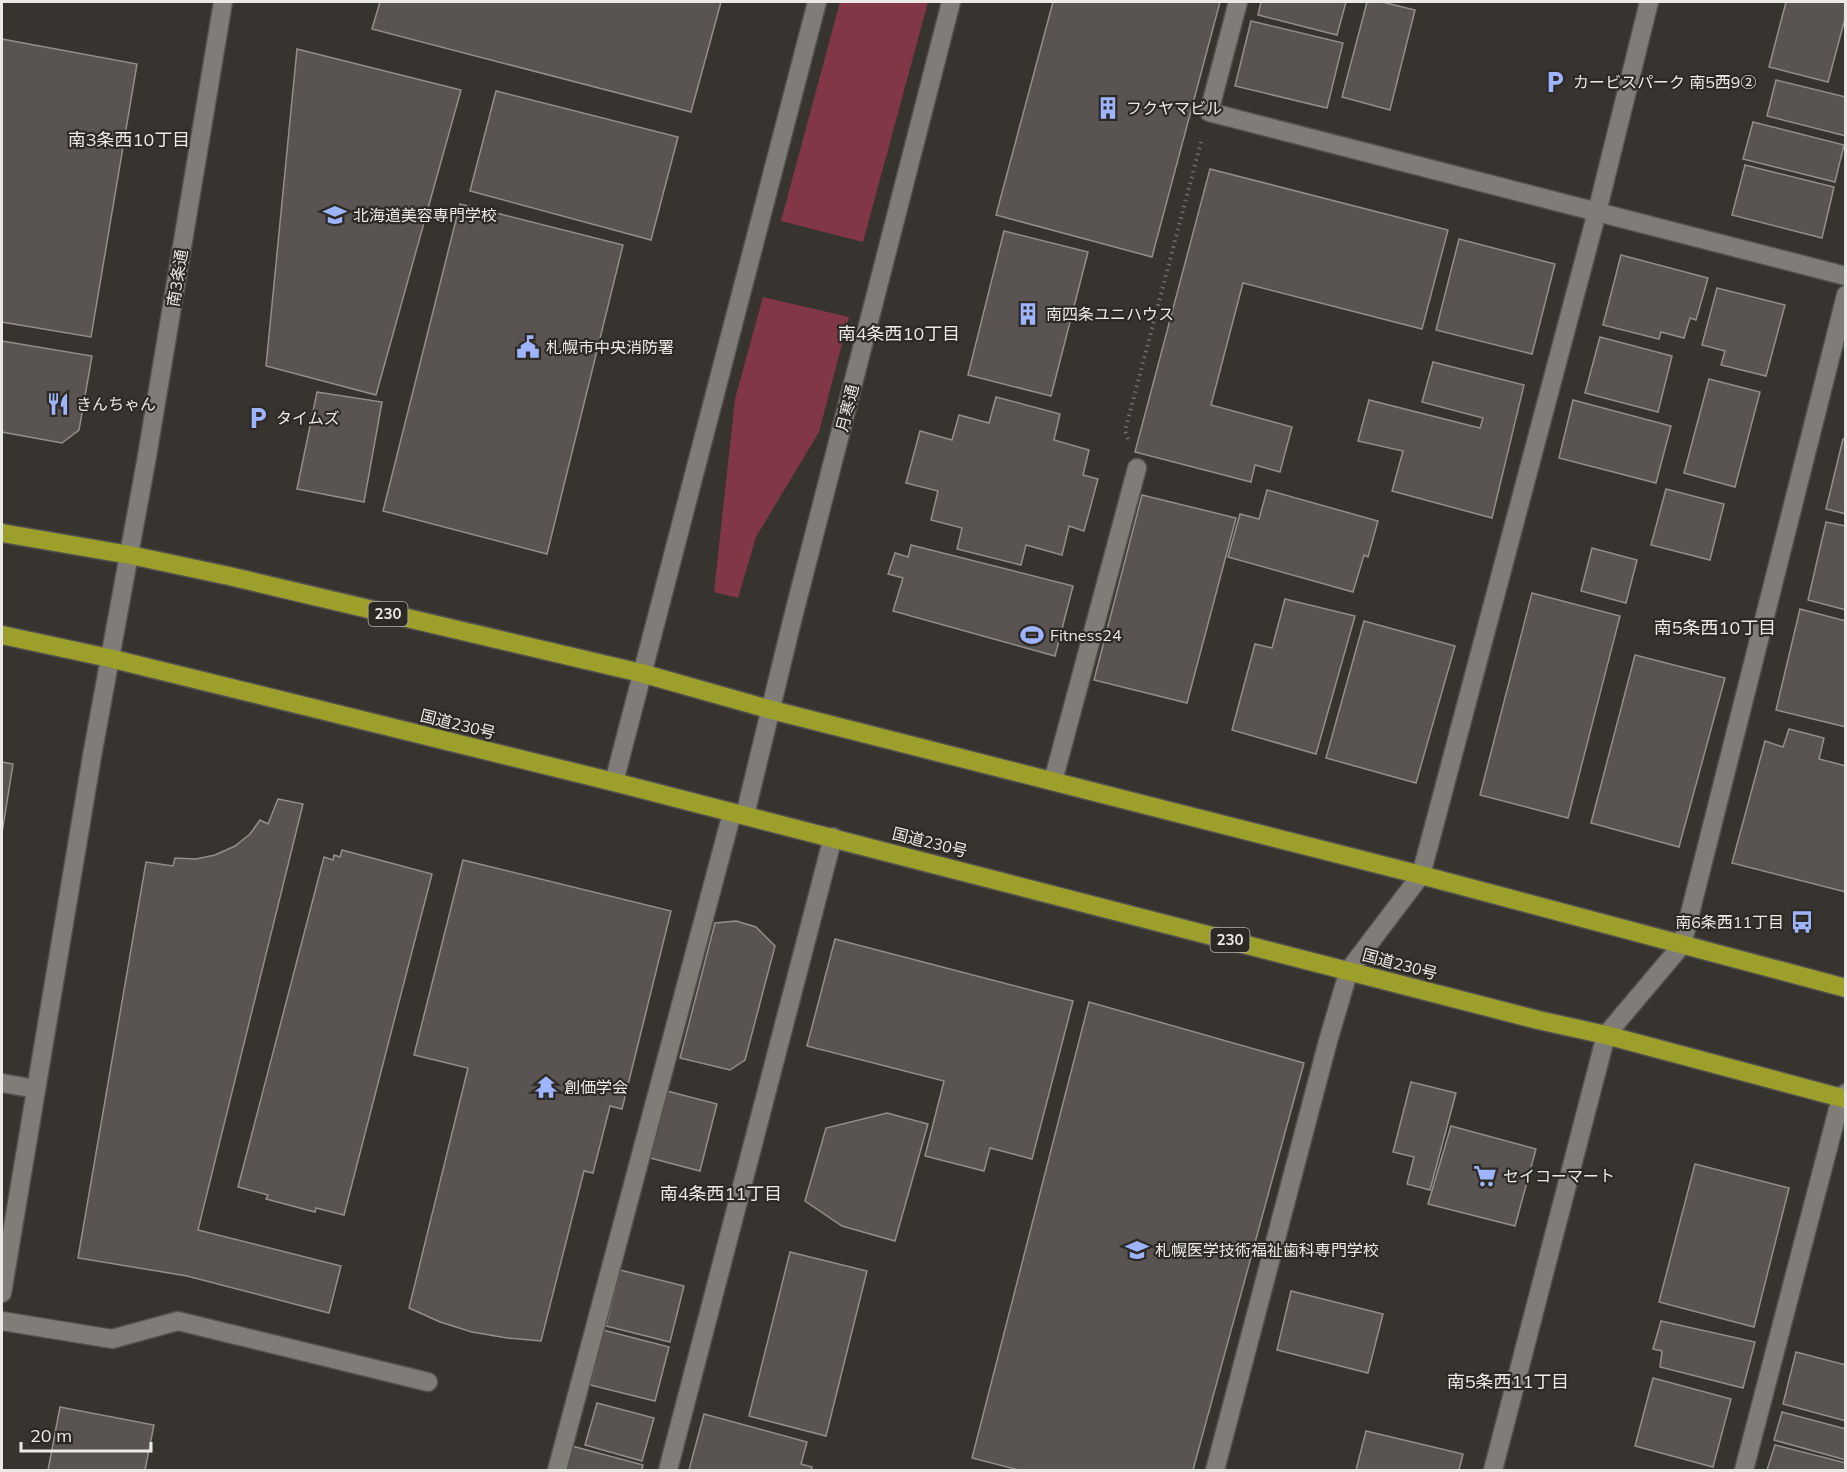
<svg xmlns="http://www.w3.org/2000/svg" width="1847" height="1472" font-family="Mulish,'Noto Sans JP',sans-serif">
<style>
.green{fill:#813745}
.building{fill:#595451;stroke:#938e8b;stroke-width:1.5}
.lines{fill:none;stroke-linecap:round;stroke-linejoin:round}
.minor-casing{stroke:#53514e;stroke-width:21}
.highway-casing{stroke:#53514e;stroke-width:21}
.path{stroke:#726f6b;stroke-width:4;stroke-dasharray:1.5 4.5;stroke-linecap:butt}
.minor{stroke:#807d79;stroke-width:18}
.highway{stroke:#9d9f2b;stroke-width:18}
.labels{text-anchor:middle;stroke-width:4.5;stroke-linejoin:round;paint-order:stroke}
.shield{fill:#2d2a26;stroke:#b2b0ac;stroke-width:1.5}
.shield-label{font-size:15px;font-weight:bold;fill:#ebe9e6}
.poi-label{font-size:16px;fill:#ebe9e6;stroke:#2d2a26;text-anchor:start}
.street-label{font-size:16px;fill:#ebe9e6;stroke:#2d2a26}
.neighbourhood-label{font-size:18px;fill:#ebe9e6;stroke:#2d2a26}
</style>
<rect width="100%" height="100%" fill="#373430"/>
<!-- green -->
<g class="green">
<polygon points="840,2 928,2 863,242 781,221"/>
<polygon points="763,297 849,317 819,432 756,537 738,598 714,592 735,399"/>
</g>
<!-- building -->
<g class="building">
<polygon points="380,2 721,2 691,112 372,29"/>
<polygon points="1053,2 1220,2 1152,257 996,215"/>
<polygon points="1261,2 1346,2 1337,35 1258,15"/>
<polygon points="1367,2 1382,2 1415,10 1390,110 1342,97"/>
<polygon points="1786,2 1846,2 1846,15 1828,82 1769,67"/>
<polygon points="1251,21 1343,43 1327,108 1235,86"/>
<polygon points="2,39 137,64 91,337 2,322"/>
<polygon points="297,49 461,90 376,395 266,366"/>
<polygon points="1776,80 1846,97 1846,136 1767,116"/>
<polygon points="496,91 678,137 651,240 470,191"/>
<polygon points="1753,122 1844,145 1835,182 1743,159"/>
<polygon points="1745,165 1834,187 1822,238 1732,215"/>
<polygon points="1210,169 1448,230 1422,329 1243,283 1211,405 1292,427 1280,472 1255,465 1251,482 1135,452"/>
<polygon points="460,204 623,245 547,554 383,511"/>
<polygon points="1004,231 1088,252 1051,396 968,375"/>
<polygon points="1459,239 1555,264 1532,354 1436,330"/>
<polygon points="1621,255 1708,278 1696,320 1690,318 1684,338 1661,332 1659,339 1603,325"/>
<polygon points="1717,288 1785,305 1766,376 1721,365 1725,351 1702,345"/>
<polygon points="1600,337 1672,356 1658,412 1585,393"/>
<polygon points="2,341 92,356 79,430 62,443 2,432"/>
<polygon points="1433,362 1524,385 1492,518 1392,491 1403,451 1358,441 1369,400 1480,428 1483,418 1422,402"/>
<polygon points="1709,379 1760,392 1735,487 1684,473"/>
<polygon points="317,392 382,402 364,502 297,489"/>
<polygon points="996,397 1060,414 1054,440 1089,450 1083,475 1098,479 1084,531 1069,526 1062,555 1026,545 1021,565 957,549 962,528 931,520 938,491 906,483 920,431 952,440 959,415 989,423"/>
<polygon points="1573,400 1671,426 1656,483 1559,458"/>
<polygon points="1843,439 1846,440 1846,514 1826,509"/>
<polygon points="1666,489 1724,504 1710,560 1651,545"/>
<polygon points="1267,490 1378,521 1368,557 1364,555 1353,592 1228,557 1240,514 1259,519"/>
<polygon points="1142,495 1236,518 1187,703 1094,680"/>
<polygon points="1826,522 1846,526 1846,610 1808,600"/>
<polygon points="911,545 1073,586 1055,656 893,611 903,578 888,574 895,553 908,557"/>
<polygon points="1592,548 1637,560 1626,603 1581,591"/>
<polygon points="1532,593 1620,616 1568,818 1480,795"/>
<polygon points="1285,599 1355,616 1316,754 1232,730 1255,644 1272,648"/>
<polygon points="1800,609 1846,621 1846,727 1776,710"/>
<polygon points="1364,621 1455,646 1416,783 1326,758"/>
<polygon points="1635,655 1725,678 1679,847 1591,823"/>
<polygon points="1789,729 1824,738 1819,759 1846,766 1846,892 1732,863 1765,741 1783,747"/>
<polygon points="2,762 13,764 2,833"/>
<polygon points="278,799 303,804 198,1230 341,1266 329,1313 187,1276 78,1258 146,862 173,866 175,858 196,859 215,855 235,846 250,834 260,820 268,824"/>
<polygon points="342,850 432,874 344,1215 316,1208 315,1212 266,1199 268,1195 238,1187 324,857 333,860 334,855 340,857"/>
<polygon points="463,860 671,911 622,1109 610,1106 593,1173 584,1171 541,1341 507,1338 472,1332 440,1322 409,1308 468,1068 414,1055"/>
<polygon points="736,921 756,927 775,946 745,1060 730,1070 680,1058 715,923"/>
<polygon points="835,939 1073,1001 1032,1159 990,1148 984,1171 925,1156 944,1081 807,1046"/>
<polygon points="1089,1002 1304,1063 1193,1470 1019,1470 972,1458"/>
<polygon points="1411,1082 1456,1093 1430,1190 1407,1184 1414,1157 1393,1152"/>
<polygon points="667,1091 717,1104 700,1171 650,1158"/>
<polygon points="887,1113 928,1124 895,1241 842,1226 805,1201 826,1128"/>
<polygon points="1451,1126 1536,1149 1515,1226 1428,1204"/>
<polygon points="1695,1164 1789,1188 1754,1327 1659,1302"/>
<polygon points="790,1252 867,1271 826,1436 749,1416"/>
<polygon points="620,1270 684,1286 670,1342 606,1326"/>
<polygon points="1291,1291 1383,1314 1368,1373 1277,1350"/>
<polygon points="1661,1321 1755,1342 1743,1388 1660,1367 1662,1351 1653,1349"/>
<polygon points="603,1330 669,1347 655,1401 590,1385"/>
<polygon points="1796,1352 1846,1365 1846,1421 1783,1404"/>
<polygon points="1653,1378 1731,1399 1713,1467 1635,1446"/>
<polygon points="597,1403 654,1418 642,1461 585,1445"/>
<polygon points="60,1407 154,1425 145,1470 48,1470"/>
<polygon points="1782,1412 1846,1429 1846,1460 1774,1440"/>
<polygon points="704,1414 807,1442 801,1464 812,1467 811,1470 689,1470"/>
<polygon points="1366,1431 1463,1454 1459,1470 1356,1470"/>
<polygon points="1775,1445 1846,1463 1846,1470 1767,1470"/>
<polygon points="572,1446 643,1465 642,1470 565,1470"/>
</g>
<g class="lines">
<!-- minor casing -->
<g class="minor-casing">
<g id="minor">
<polyline points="1238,2 1209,112 1846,276"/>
<polyline points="1053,781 1137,468"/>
<polyline points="614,782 817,2"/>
<polyline points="745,815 792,621 951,2"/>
<polyline points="2,1083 36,1089"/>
<polyline points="2,1293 92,756 146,462 223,2"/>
<polyline points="2,1321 112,1339 178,1321 428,1382"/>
<polyline points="557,1470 732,813"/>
<polyline points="668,1470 833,837"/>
<polyline points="1215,1470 1328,1041 1349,970 1421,875 1597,212 1649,2"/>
<polyline points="1493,1470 1606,1035 1682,945 1846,295"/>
<polyline points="1744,1470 1841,1098 1846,1093"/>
</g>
</g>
<!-- highway casing -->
<g class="highway-casing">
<g id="highway">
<polyline points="2,533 130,555 229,576 641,673 772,710 1421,875 1846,988"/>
<polyline points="2,635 109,658 614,782 1538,1020 1606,1035 1846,1099"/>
</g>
</g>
<!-- path -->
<polyline class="path" points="1128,439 1125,431 1201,142"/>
<!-- minor -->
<use href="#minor" class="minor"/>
<!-- highway -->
<use href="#highway" class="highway"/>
</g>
<!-- icons -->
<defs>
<g id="parking-bare" transform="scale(1.8)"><path d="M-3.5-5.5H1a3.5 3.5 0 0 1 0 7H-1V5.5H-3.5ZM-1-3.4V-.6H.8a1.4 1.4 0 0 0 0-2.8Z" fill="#9eb4fd" stroke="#2d2a26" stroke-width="2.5" paint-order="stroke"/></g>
<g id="building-bare" transform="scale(1.8)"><path d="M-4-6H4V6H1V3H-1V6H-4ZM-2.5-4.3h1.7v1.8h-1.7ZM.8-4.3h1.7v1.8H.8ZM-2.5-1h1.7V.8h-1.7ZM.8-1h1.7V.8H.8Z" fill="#9eb4fd" stroke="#2d2a26" stroke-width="2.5" paint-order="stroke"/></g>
<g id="university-bare" transform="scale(1.8)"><path d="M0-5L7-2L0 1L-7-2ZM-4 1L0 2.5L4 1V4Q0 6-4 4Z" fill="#9eb4fd" stroke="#2d2a26" stroke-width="2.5" paint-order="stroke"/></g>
<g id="civic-bare" transform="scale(1.8)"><path d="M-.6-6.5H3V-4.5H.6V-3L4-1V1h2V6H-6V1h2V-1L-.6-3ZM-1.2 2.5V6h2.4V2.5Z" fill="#9eb4fd" stroke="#2d2a26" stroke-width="2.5" paint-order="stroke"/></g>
<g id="restaurant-bare" transform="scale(1.8)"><path d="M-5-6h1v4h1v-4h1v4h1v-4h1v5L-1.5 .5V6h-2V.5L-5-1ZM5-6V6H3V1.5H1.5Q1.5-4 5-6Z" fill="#9eb4fd" stroke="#2d2a26" stroke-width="2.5" paint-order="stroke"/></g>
<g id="stadium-bare" transform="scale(1.8)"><path d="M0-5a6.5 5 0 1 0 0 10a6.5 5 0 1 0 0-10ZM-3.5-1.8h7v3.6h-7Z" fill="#9eb4fd" stroke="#2d2a26" stroke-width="2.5" paint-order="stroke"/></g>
<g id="bus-bare" transform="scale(1.8)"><path d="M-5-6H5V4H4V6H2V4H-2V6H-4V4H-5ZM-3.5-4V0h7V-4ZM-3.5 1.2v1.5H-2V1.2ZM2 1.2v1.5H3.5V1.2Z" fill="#9eb4fd" stroke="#2d2a26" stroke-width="2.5" paint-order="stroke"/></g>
<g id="temple-bare" transform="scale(1.8)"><path d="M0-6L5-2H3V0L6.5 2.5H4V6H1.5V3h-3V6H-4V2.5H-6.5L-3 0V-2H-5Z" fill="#9eb4fd" stroke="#2d2a26" stroke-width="2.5" paint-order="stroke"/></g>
<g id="supermarket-bare" transform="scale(1.8)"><path d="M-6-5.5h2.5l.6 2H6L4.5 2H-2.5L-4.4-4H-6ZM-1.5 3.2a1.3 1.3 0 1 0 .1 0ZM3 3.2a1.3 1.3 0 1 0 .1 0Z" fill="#9eb4fd" stroke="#2d2a26" stroke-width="2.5" paint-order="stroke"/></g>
</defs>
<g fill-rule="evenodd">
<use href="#parking-bare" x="1555" y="82"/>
<use href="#building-bare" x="1108" y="108"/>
<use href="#university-bare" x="335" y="215"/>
<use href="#building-bare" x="1028" y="314"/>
<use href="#civic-bare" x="528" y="347"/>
<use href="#restaurant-bare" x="58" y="404"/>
<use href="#parking-bare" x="258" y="418"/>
<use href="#stadium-bare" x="1032" y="635"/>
<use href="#bus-bare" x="1802" y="922"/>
<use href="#temple-bare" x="546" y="1087"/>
<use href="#supermarket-bare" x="1485" y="1176"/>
<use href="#university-bare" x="1137" y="1250"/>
</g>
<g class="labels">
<!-- shield labels -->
<g class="shield">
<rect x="368.5" y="602" width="39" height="24" rx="4.5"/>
<rect x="1210.5" y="928" width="39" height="24" rx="4.5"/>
</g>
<g class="shield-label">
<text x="388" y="619">230</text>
<text x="1230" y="945">230</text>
</g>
<!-- poi labels -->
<g class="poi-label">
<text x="1573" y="88">カービスパーク 南5西9②</text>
<text x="1126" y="114">フクヤマビル</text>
<text x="353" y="221">北海道美容専門学校</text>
<text x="1046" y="320">南四条ユニハウス</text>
<text x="546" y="353">札幌市中央消防署</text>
<text x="76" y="410">きんちゃん</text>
<text x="276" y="424">タイムズ</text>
<text x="1050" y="641">Fitness24</text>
<text x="1784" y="928" text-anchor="end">南6条西11丁目</text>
<text x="564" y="1093">創価学会</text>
<text x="1503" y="1182">セイコーマート</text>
<text x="1155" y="1256">札幌医学技術福祉歯科専門学校</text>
</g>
<!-- street labels -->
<g class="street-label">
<text transform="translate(177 278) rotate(-81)" y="6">南3条通</text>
<text transform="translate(847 408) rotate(-76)" y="6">月寒通</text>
<text transform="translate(458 724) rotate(14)" y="6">国道230号</text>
<text transform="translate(930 842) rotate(14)" y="6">国道230号</text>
<text transform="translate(1400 964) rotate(15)" y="6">国道230号</text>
</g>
<!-- neighbourhood labels -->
<g class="neighbourhood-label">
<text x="129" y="146">南3条西10丁目</text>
<text x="899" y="340">南4条西10丁目</text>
<text x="1715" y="634">南5条西10丁目</text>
<text x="721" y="1200">南4条西11丁目</text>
<text x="1508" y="1388">南5条西11丁目</text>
</g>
</g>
<!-- border -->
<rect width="1847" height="1472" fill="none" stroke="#ebe9e6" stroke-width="6"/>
<!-- scale -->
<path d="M21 1442v9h130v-9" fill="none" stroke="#ebe9e6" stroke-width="3"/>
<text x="30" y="1442" font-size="18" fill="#ebe9e6" stroke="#2d2a26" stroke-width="4.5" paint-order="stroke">20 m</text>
</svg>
